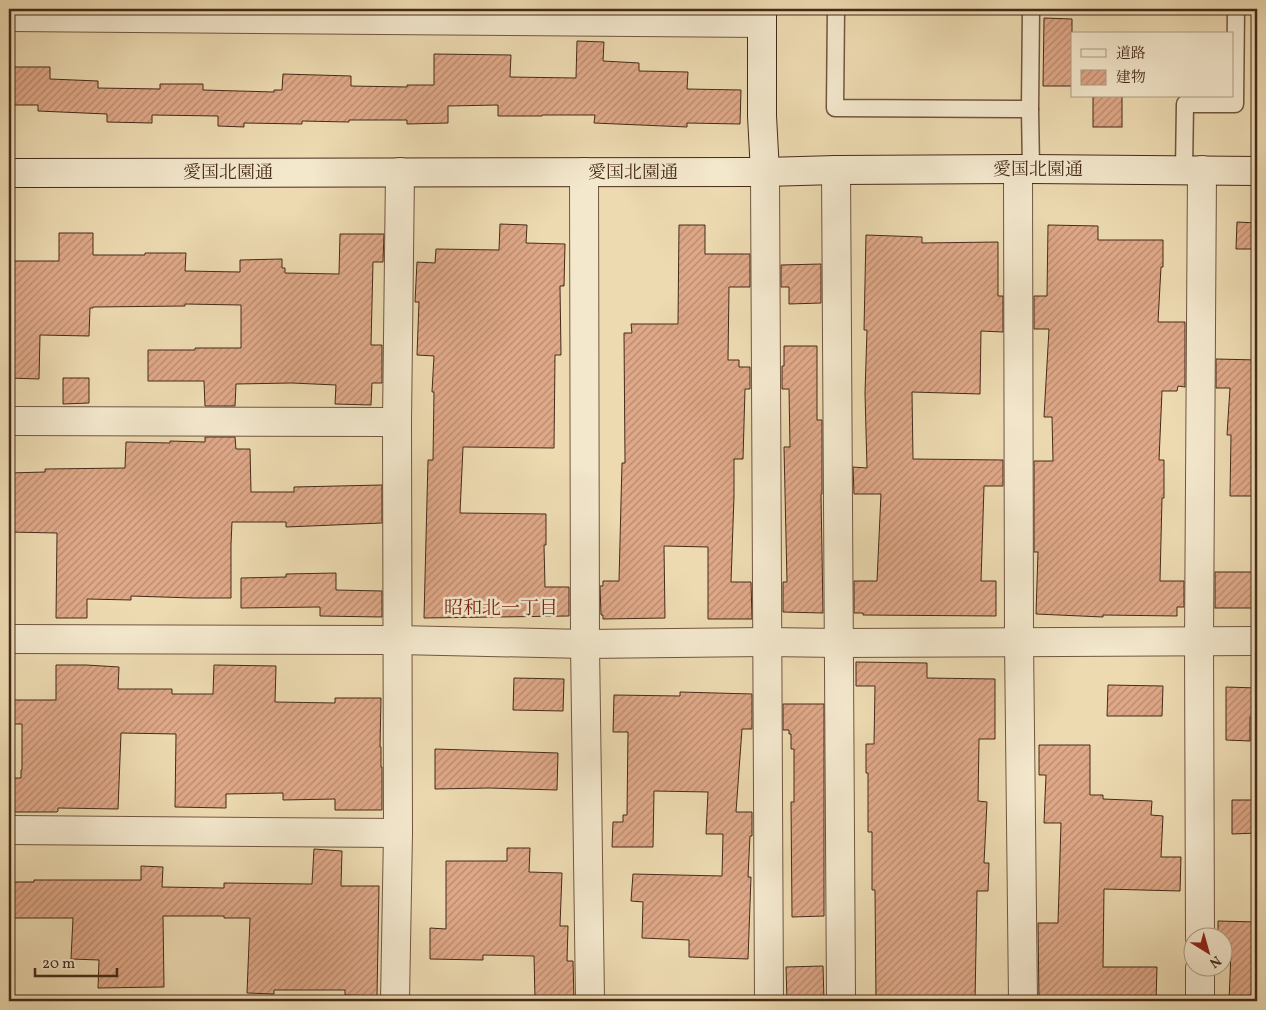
<svg xmlns="http://www.w3.org/2000/svg" width="1266" height="1010" font-family="Vollkorn,'Noto Serif JP',serif">
<style>
.building{fill:url(#building-hatch);stroke:#462b1a}
.lines{fill:none;stroke-linecap:round;stroke-linejoin:round}
.lane-casing{stroke:#705740;stroke-width:19}
.street-casing{stroke:#705740;stroke-width:30}
.secondary-casing{stroke:#462b1a;stroke-width:30}
.lane{stroke:#f3e7cc;stroke-width:16}
.street{stroke:#f3e7cc;stroke-width:28}
.secondary{stroke:#f3e7cc;stroke-width:28}
.labels{text-anchor:middle;stroke-width:5;stroke-linejoin:round;paint-order:stroke}
.street-label{font-size:18px;fill:#462b1a;stroke:#f3e7cc}
.neighbourhood-label{font-size:19px;fill:#7a1f14;stroke:#f3e7cc}
</style>
<defs>
<pattern id="building-hatch" width="6" height="6" patternUnits="userSpaceOnUse" patternTransform="scale(1.25)"><rect width="6" height="6" fill="#dfa888"/><path d="M-1 1l2-2M0 6l6-6M5 7l2-2" fill="none" stroke="#b7896e"/></pattern>
</defs>
<rect width="100%" height="100%" fill="#eddab1"/>
<filter id="stains"><feTurbulence type="fractalNoise" baseFrequency=".004" numOctaves="4"/><feColorMatrix values="0 0 0 0 .2 0 0 0 0 .09 0 0 0 0 .02 0 0 0 .5 -.17"/></filter>
<radialGradient id="worn" r=".72"><stop offset=".6" stop-color="#630" stop-opacity="0"/><stop offset="1" stop-color="#630" stop-opacity=".3"/></radialGradient>
<!-- building -->
<g class="building">
<polygon points="1044,18 1072,19 1072,86 1043,86"/>
<polygon points="577,41 604,42 603,61 639,63 639,71 688,72 687,89 741,90 740,124 687,123 687,127 594,123 595,115 542,115 542,116 498,116 498,105 448,106 448,123 407,124 407,120 349,120 349,122 302,121 302,124 244,123 244,127 218,126 218,116 152,115 152,123 107,122 107,114 38,111 38,105 9,105 9,67 50,67 50,79 98,81 98,88 160,89 160,84 203,84 203,90 274,92 274,90 282,90 283,74 351,76 351,86 407,87 407,85 434,85 434,54 511,55 510,77 576,78"/>
<rect x="1093" y="96" width="29" height="31"/>
<polygon points="1237,222 1257,223 1257,249 1236,249"/>
<polygon points="500,224 527,225 526,243 565,244 564,286 560,286 561,355 555,355 554,448 463,447 460,513 546,514 546,545 544,545 545,587 569,587 569,616 424,618 428,460 433,460 434,392 432,392 434,356 417,355 419,302 415,302 417,262 435,263 436,249 499,250"/>
<polygon points="679,225 705,225 705,254 750,254 750,287 729,287 728,360 739,360 739,367 750,367 750,389 745,389 743,459 734,459 734,496 731,582 751,582 752,619 708,619 708,547 664,546 665,618 603,619 603,615 601,615 600,586 603,586 603,581 619,581 622,463 625,463 624,333 632,333 631,324 678,324"/>
<polygon points="1048,225 1098,226 1098,240 1163,240 1163,267 1161,267 1158,322 1185,322 1185,387 1178,386 1177,391 1162,391 1159,460 1164,460 1164,498 1162,498 1160,581 1184,581 1184,607 1177,607 1177,616 1103,615 1103,617 1036,614 1038,552 1034,552 1034,461 1053,461 1052,417 1044,417 1049,329 1034,329 1034,296 1047,296"/>
<polygon points="59,233 93,233 93,255 145,255 145,253 186,253 185,271 240,272 240,260 282,259 282,268 285,268 285,273 339,274 340,234 384,234 383,262 373,262 371,345 382,345 382,383 372,383 371,405 335,404 336,385 292,383 236,384 235,406 205,406 204,381 148,381 148,350 195,350 195,348 241,348 241,305 185,304 185,306 93,307 93,308 90,308 89,336 40,335 39,379 9,378 9,269 13,269 13,261 59,261"/>
<polygon points="866,235 922,237 922,243 998,242 998,296 1003,296 1003,332 981,331 980,394 912,392 913,459 1003,460 1003,486 984,486 981,581 996,581 996,616 863,615 863,613 854,613 854,581 877,581 881,494 854,494 853,467 867,468 865,393 867,330 864,330"/>
<polygon points="821,264 821,303 789,304 789,287 781,287 781,265"/>
<polygon points="784,346 817,346 817,420 822,420 822,494 821,494 823,613 783,612 783,582 787,582 784,447 790,447 789,389 782,389 782,366 784,366"/>
<polygon points="1216,359 1257,360 1257,496 1230,496 1231,435 1227,435 1230,388 1216,388"/>
<polygon points="63,378 89,378 89,403 63,404"/>
<polygon points="205,437 235,437 236,449 250,449 251,492 294,492 294,487 382,485 382,523 286,527 286,522 232,522 231,544 231,598 193,598 131,596 131,600 87,599 87,618 56,618 57,533 9,532 9,473 45,472 45,469 125,468 126,442 170,443 170,441 205,442"/>
<rect x="1215" y="572" width="42" height="36"/>
<polygon points="336,573 336,590 382,591 382,617 320,616 320,607 241,608 241,578 286,577 286,574"/>
<polygon points="856,662 927,663 927,678 995,679 995,739 979,739 978,801 987,802 984,863 989,863 988,891 977,891 975,1001 876,1001 875,890 872,890 872,832 868,832 868,773 866,773 866,744 874,744 875,686 856,686"/>
<polygon points="56,665 86,665 119,667 118,689 172,689 172,694 213,694 214,665 276,666 275,702 335,703 335,698 381,698 380,747 381,747 381,767 382,767 382,810 335,810 335,799 283,800 283,793 226,794 226,808 175,807 176,734 121,733 118,809 58,808 58,811 57,812 9,812 9,778 21,778 21,770 22,770 22,724 9,724 9,700 56,700"/>
<polygon points="514,678 564,679 563,711 513,710"/>
<polygon points="1108,685 1163,686 1162,716 1107,716"/>
<polygon points="1226,687 1257,688 1257,717 1250,717 1250,741 1226,740"/>
<polygon points="680,692 752,694 752,729 742,729 736,812 752,812 752,836 750,836 748,877 751,877 748,959 689,957 689,940 642,938 643,902 631,901 633,874 722,876 723,834 706,834 708,792 654,791 653,847 612,847 613,822 623,822 623,815 627,815 628,732 613,732 614,695 680,696"/>
<polygon points="783,704 824,704 824,916 792,917 791,802 794,802 794,749 791,749 791,734 789,734 789,730 783,730"/>
<polygon points="1039,745 1090,745 1090,795 1103,795 1103,799 1152,801 1151,815 1163,816 1161,857 1181,857 1180,891 1104,889 1103,967 1157,967 1156,1001 1039,1001 1038,923 1058,923 1061,823 1044,823 1046,775 1039,775"/>
<polygon points="435,749 558,753 557,790 489,788 435,789"/>
<polygon points="1232,800 1257,800 1257,833 1232,834"/>
<polygon points="507,848 530,848 529,872 562,873 560,926 568,926 567,961 573,961 574,1001 542,1001 542,999 535,999 534,956 483,955 483,960 430,959 430,928 446,929 446,861 507,861"/>
<polygon points="314,849 342,851 341,886 379,886 377,996 345,995 345,990 274,990 274,994 247,993 250,918 224,918 224,916 163,916 164,987 98,988 99,960 71,959 73,918 9,918 9,882 34,882 34,880 141,880 141,866 163,867 162,887 224,888 224,883 312,884"/>
<polygon points="1218,921 1257,922 1257,1001 1229,1001 1231,952 1224,952 1224,938 1218,938"/>
<polygon points="823,966 824,1001 787,1001 786,967"/>
</g>
<g class="lines">
<!-- lane casing -->
<g class="lane-casing">
<g id="lane">
<polyline points="836,9 835,108 1030,109 1031,9"/>
<polyline points="1030,109 1031,169"/>
<polyline points="1184,170 1185,104 1235,104 1236,9"/>
</g>
</g>
<!-- street casing -->
<g class="street-casing">
<g id="street">
<polyline points="9,17 762,23"/>
<polyline points="1018,169 1019,641 1023,1001"/>
<polyline points="836,170 841,1001"/>
<polyline points="584,172 585,644 590,1001"/>
<polyline points="765,172 769,1001"/>
<polyline points="9,421 397,422"/>
<polyline points="9,639 398,640 585,644 768,642 838,643 1257,641"/>
<polyline points="9,830 398,833"/>
<polyline points="1200,938 1199,641 1202,170"/>
<polyline points="1200,968 1200,1001"/>
<polyline points="395,1001 398,833 397,422 400,172"/>
</g>
</g>
<!-- secondary casing -->
<g class="secondary-casing">
<g id="secondary">
<polyline points="762,9 762,116 765,172"/>
<polyline points="9,173 765,172 836,170 1031,169 1257,171"/>
</g>
</g>
<!-- lane -->
<use href="#lane" class="lane"/>
<!-- street -->
<use href="#street" class="street"/>
<!-- secondary -->
<use href="#secondary" class="secondary"/>
</g>
<g class="labels">
<!-- street labels -->
<g class="street-label">
<text x="1038" y="175">愛国北園通</text>
<text x="228" y="178">愛国北園通</text>
<text x="633" y="178">愛国北園通</text>
</g>
<!-- neighbourhood labels -->
<g class="neighbourhood-label">
<text x="501" y="614">昭和北一丁目</text>
</g>
</g>
<!-- margin -->
<rect width="1266" height="1010" fill="none" stroke="#eddab1" stroke-width="30"/>
<rect x="10" y="10" width="1246" height="990" fill="none" stroke="#462b1a" stroke-width="2.5"/>
<rect x="15" y="15" width="1236" height="980" fill="none" stroke="#462b1a"/>
<!-- legend -->
<rect x="1071" y="32" width="162" height="65" fill="#f3e7cc" stroke="#ae9c85"/>
<rect x="1081" y="49" width="25" height="8" fill="#f3e7cc" stroke="#ae9c85"/>
<text x="1116" y="58" font-size="15" fill="#462b1a">道路</text>
<rect x="1081" y="70" width="25" height="15" fill="url(#building-hatch)" stroke="#ae9c85"/>
<text x="1116" y="82" font-size="15" fill="#462b1a">建物</text>
<!-- north arrow -->
<g transform="translate(1208 952) rotate(143)"><circle r="24" fill="#f3e7cc" stroke="#ae9c85"/>
<path d="M0-4L9 19L0 12L-9 19Z" fill="#8f2418"/>
<text y="-8" font-size="14" font-weight="bold" text-anchor="middle" fill="#462b1a">N</text>
</g>
<!-- scale -->
<path d="M35 968v8h82v-8" fill="none" stroke="#462b1a" stroke-width="2.5"/>
<text x="42" y="968" font-size="15" fill="#462b1a" stroke="#f3e7cc" stroke-width="4" paint-order="stroke">20 m</text>
<rect width="100%" height="100%" filter="url(#stains)"/>
<rect width="100%" height="100%" fill="url(#worn)"/>
</svg>
